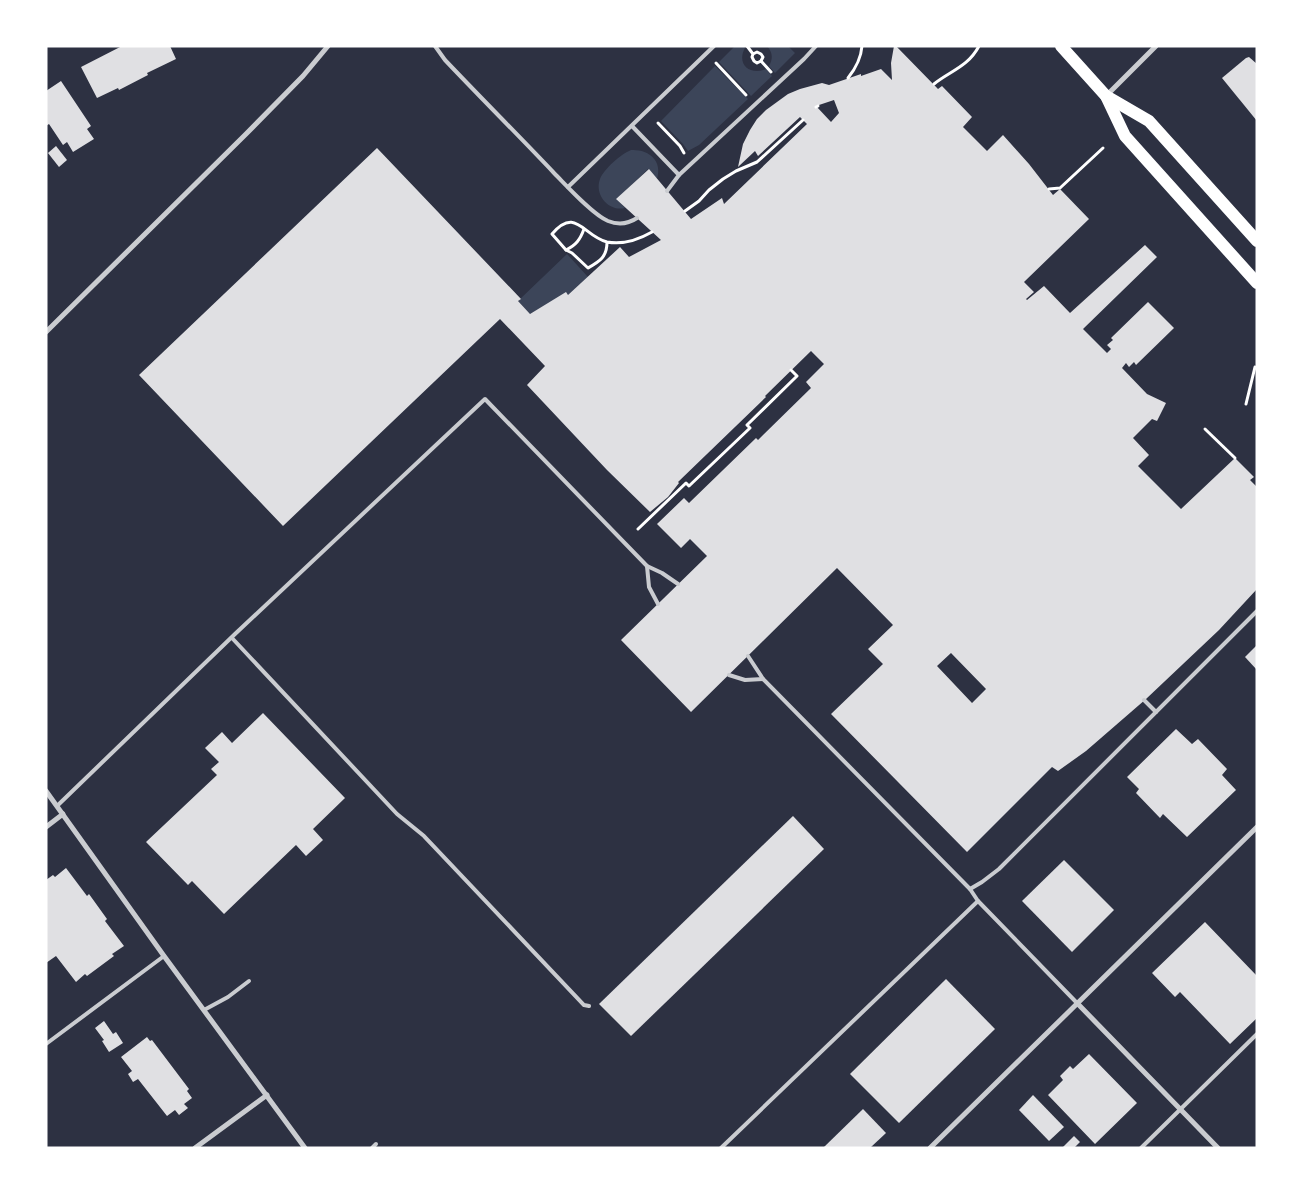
<svg xmlns="http://www.w3.org/2000/svg" width="1303" height="1194" font-family="'IBM Plex Sans',sans-serif">
<style>
.green{fill:#3c4559}
.building{fill:#e0e0e3;fill-rule:evenodd}
.lines{fill:none;stroke-linecap:round;stroke-linejoin:round}
.path{stroke:#fff;stroke-width:3}
.service{stroke:#caccd0;stroke-width:4}
.minor{stroke:#caccd0;stroke-width:5}
.primary{stroke:#fff;stroke-width:12}
</style>
<rect width="100%" height="100%" fill="#2d3142"/>
<!-- green -->
<g class="green">
<path d="M735 46H743L745 48C736 64 750 76 766 69L772 76 751 96 719 62Z"/>
<path d="M767 46H788L795 53 775 73 769 66C773 59 773 53 767 46Z"/>
<polygon points="715,66 748,99 699,145 688,151 683,144 661,121"/>
<path d="M631 150C648 149 663 160 657 179L648 169 617 199 625 208C609 212 594 195 600 179 604 169 621 154 631 150Z"/>
<polygon points="567,254 588,277 568,295 566,293 530,314 518,301"/>
</g>
<!-- building -->
<g class="building">
<polygon points="122,46 170,46 176,59 147,73 148,75 119,90 118,88 97,98 81,67"/>
<path d="M894 46H896L938 89 942 86 972 117 963 127 987 151 1003 135 1029 164 1053 195 1060 189 1089 219 1024 282 1034 292 1026 299 1027 300 1044 286 1070 313 1145 245 1157 257 1083 329 1107 353 1111 349 1107 345 1113 340 1111 338 1148 302 1174 328 1136 365 1134 362 1129 367 1126 363 1122 368 1147 394 1166 403 1157 421 1152 419 1133 438 1149 455 1138 466 1181 509 1235 458 1254 477 1250 480 1256 486 1257 485V589L1219 630 1146 699 1086 751 1058 771 1052 767 967 852 831 714 883 664 868 649 893 625 837 568 691 712 621 640 707 556 690 539 681 548 657 524 684 498 689 503 756 438 758 440 811 388 806 382 824 364 811 351 765 396 766 397 678 482 679 483 668 497 650 512 607 470 527 385 545 366 500 319 283 526 139 375 377 148 521 299 518 301 530 314 566 292 568 295 620 247 629 257 661 240 616 199 649 169 691 219 722 198 724 204 807 124 800 117 758 156 755 151 738 167 743 144 750 130 757 119 766 110 788 94 800 89 822 83 829 85 861 74V76L881 69 892 80 891 63ZM834 100 839 113 831 122 816 106ZM951 653 986 689 972 703 937 666Z"/>
<polygon points="1249,57 1257,64 1257,121 1222,78 1246,58"/>
<polygon points="61,81 91,126 87,129 94,139 73,152 67,142 63,145 49,124 46,126 46,91"/>
<polygon points="56,146 67,160 59,167 48,153"/>
<polygon points="1257,645 1257,670 1245,657"/>
<polygon points="263,713 345,798 313,829 323,840 306,856 296,845 224,914 192,881 188,885 146,842 217,775 211,769 219,762 205,748 222,732 232,743"/>
<polygon points="1176,729 1192,744 1198,739 1227,769 1222,775 1236,790 1187,837 1163,814 1160,818 1136,793 1139,789 1127,777"/>
<polygon points="793,816 824,849 631,1036 599,1004"/>
<polygon points="1064,860 1114,910 1072,952 1022,901"/>
<polygon points="66,868 87,896 89,894 107,919 105,921 124,946 112,954 114,956 87,976 85,974 76,982 56,956 46,963 46,880 53,875 55,877"/>
<polygon points="1205,922 1257,976 1257,1018 1230,1044 1180,992 1175,997 1152,973"/>
<polygon points="946,979 995,1029 899,1123 850,1074"/>
<polygon points="104,1021 113,1034 116,1032 123,1043 109,1052 102,1041 104,1040 95,1028"/>
<polygon points="147,1037 150,1041 152,1040 189,1089 187,1091 192,1098 184,1104 188,1108 179,1115 175,1110 167,1116 138,1079 133,1082 128,1074 132,1071 121,1057"/>
<polygon points="1089,1054 1137,1103 1095,1144 1048,1095 1063,1080 1060,1076 1070,1066 1073,1069"/>
<polygon points="1033,1095 1064,1127 1049,1141 1019,1110"/>
<polygon points="863,1109 886,1133 870,1148 823,1148"/>
<polygon points="1074,1136 1080,1142 1074,1148 1062,1148"/>
</g>
<g class="lines">
<!-- path -->
<g class="path">
<polyline points="747,46 753,54 752,57 754,61 757,63 761,61 763,57 761,54 757,52 753,54"/>
<polyline points="761,61 771,72"/>
<polyline points="716,63 746,95"/>
<path d="M848 78C856 68 861 59 862 46"/>
<path d="M934 84C950 71 968 67 979 46"/>
<polyline points="816,107 818,106"/>
<polyline points="658,123 680,146 684,153"/>
<polyline points="1049,189 1060,188 1103,148"/>
<polyline points="685,211 699,201 709,190 723,179 736,171 757,162 803,120"/>
<path d="M607 242C607 257 600 261 588 268L572 253 566 250 552 234C576 206 583 236 607 242 623 245 638 240 652 232"/>
<path d="M566 250C576 245 580 240 584 229"/>
<polyline points="1246,404 1255,367"/>
<polyline points="1205,429 1235,458"/>
<polyline points="638,529 686,483 689,486 750,428 747,425 797,376 791,370"/>
</g>
<!-- service -->
<g class="service">
<path d="M435 46 445 60C481 98 518 135 554 173 567 186 592 214 608 221 618 225 628 224 637 218"/>
<polyline points="632,126 679,175 667,191"/>
<polyline points="679,175 804,59 816,46"/>
<polyline points="568,187 714,46"/>
<polyline points="647,566 649,587 658,604"/>
<polyline points="232,638 397,814 424,836 584,1005 589,1006"/>
<polyline points="748,656 763,679 970,889 978,901 1077,1003"/>
<polyline points="729,675 745,680 763,679"/>
<polyline points="1144,700 1156,712"/>
<polyline points="57,806 235,634 485,399 647,566 662,573 678,584"/>
<polyline points="970,889 982,882 999,869 1257,611"/>
<polyline points="204,1010 228,997 249,981"/>
<polyline points="46,1044 164,956"/>
<polyline points="372,1148 376,1144"/>
<polyline points="721,1148 978,901"/>
<polyline points="1141,1148 1257,1034"/>
</g>
<!-- minor -->
<g class="minor">
<polyline points="1107,95 1156,46"/>
<polyline points="46,332 246,134 303,76 328,46"/>
<polyline points="46,791 164,956 305,1148"/>
<polyline points="46,827 63,814"/>
<polyline points="1077,1003 1218,1148"/>
<polyline points="195,1148 267,1095"/>
<polyline points="930,1148 1257,827"/>
</g>
<!-- primary -->
<g class="primary">
<polyline points="1061,46 1106,96 1125,136 1257,283"/>
<polyline points="1106,96 1149,121 1257,241"/>
</g>
</g>
<!-- border -->
<rect width="1303" height="1194" fill="none" stroke="#ffffff" stroke-width="95"/>
</svg>
